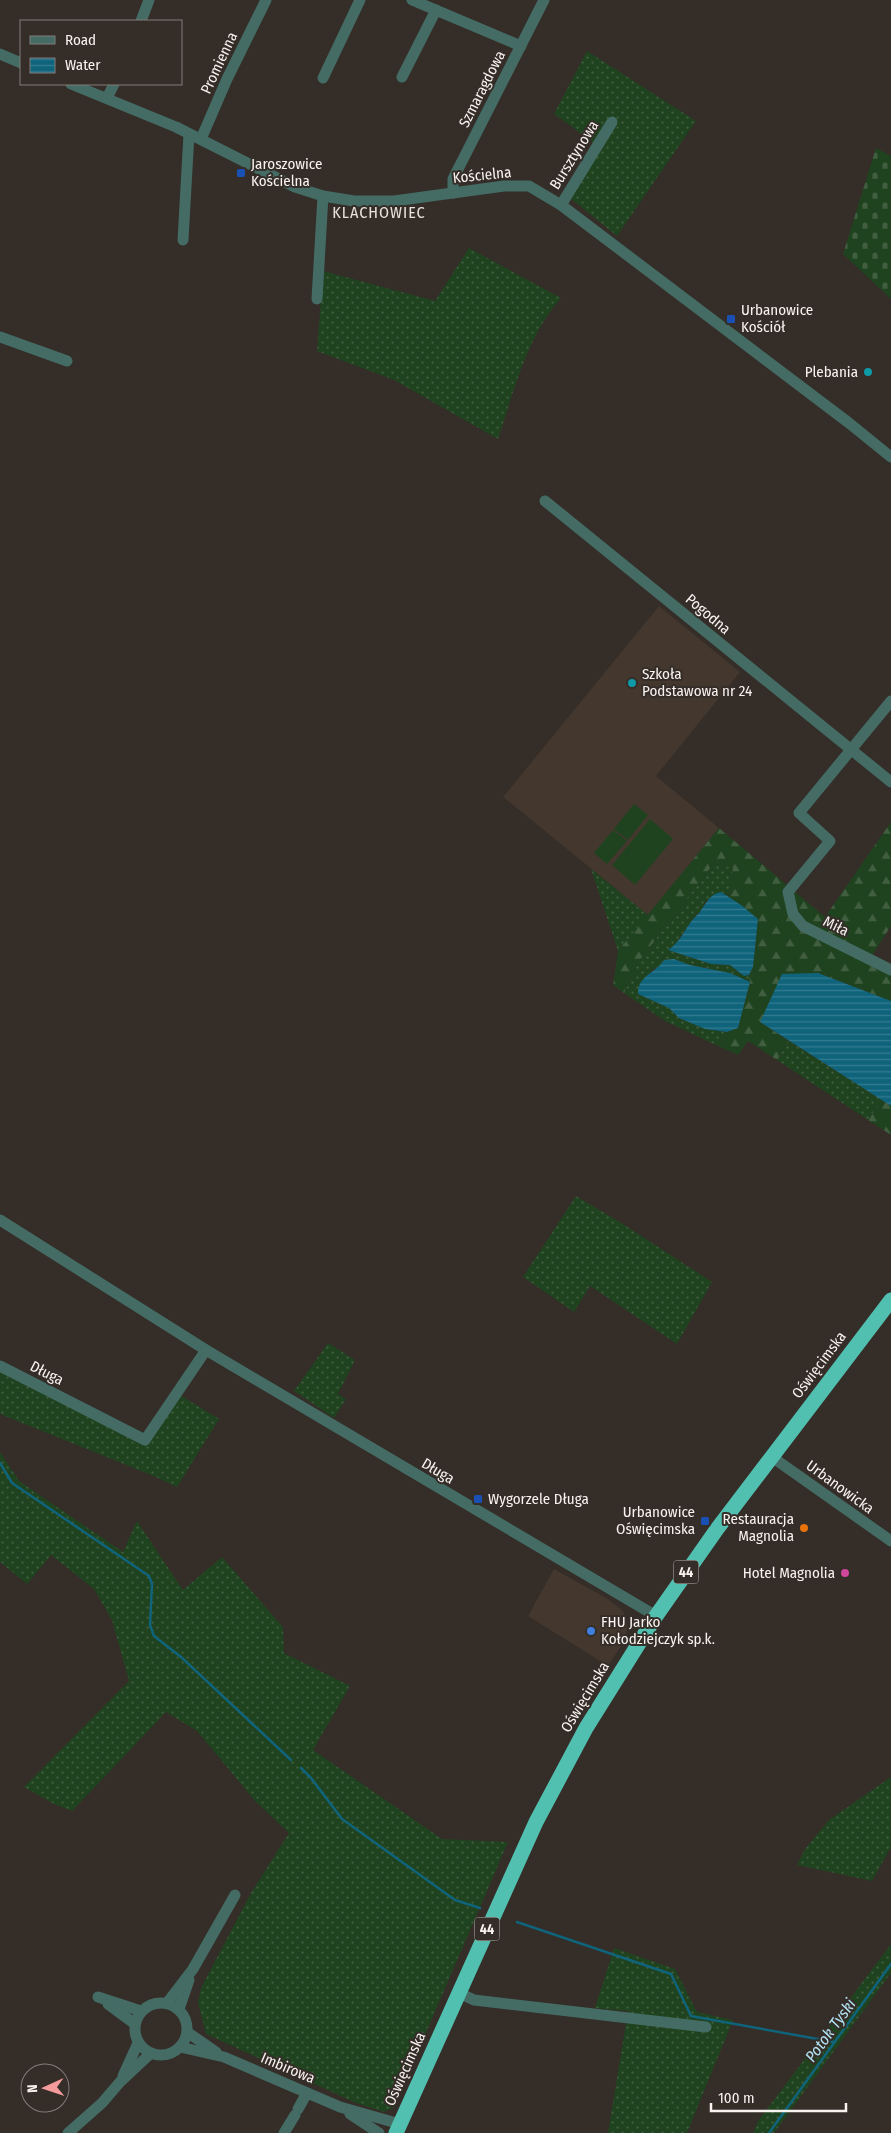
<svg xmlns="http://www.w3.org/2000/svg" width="891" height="2133" font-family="'Fira Sans Condensed',sans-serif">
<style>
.built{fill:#43372e}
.grass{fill:url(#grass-dots)}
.forest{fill:url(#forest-firs)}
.cemetery{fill:url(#cemetery-stones)}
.garden{fill:#20431f}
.water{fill:url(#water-rules)}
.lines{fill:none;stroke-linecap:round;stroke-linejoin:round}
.stream{stroke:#0f647c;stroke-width:2.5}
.minor{stroke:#446c65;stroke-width:11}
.highway{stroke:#52c0b0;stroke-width:15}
.transit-dot{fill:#1a4fb4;stroke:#342d28;stroke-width:2}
.culture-dot{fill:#0f9aa8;stroke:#342d28;stroke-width:2}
.food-dot{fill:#e8710a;stroke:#342d28;stroke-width:2}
.hotel-dot{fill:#d1479c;stroke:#342d28;stroke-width:2}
.shop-dot{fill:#3f7fe0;stroke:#342d28;stroke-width:2}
.labels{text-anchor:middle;stroke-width:4;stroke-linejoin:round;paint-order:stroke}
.shield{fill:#342d28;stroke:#bdb8b4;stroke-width:1}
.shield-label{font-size:14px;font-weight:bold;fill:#f8f3f0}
.street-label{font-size:15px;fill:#f8f3f0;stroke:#342d28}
.poi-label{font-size:15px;fill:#f8f3f0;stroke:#342d28;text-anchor:start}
.neighbourhood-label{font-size:16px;letter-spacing:1px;fill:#e8dfd9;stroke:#342d28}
.water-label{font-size:16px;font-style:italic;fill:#b4e3f4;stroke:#342d28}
</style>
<defs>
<pattern id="grass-dots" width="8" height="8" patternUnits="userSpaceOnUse" patternTransform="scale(1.25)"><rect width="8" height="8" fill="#20431f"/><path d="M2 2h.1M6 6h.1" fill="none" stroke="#415f40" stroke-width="1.8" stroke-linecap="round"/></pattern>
<pattern id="forest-firs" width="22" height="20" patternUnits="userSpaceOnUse" patternTransform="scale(1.25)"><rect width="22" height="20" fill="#20431f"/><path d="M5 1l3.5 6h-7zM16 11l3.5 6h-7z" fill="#415f40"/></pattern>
<pattern id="cemetery-stones" width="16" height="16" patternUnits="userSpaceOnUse" patternTransform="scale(1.25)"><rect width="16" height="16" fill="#20431f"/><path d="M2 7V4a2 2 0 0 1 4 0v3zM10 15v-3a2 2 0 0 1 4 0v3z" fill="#415f40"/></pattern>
<pattern id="water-rules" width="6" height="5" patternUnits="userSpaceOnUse" patternTransform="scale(1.25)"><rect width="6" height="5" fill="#0f647c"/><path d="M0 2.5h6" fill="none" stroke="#337b8f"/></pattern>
</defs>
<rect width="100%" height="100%" fill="#342d28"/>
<!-- built -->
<g class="built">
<polygon points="659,606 740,672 656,776 719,828 648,915 503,797"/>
<polygon points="554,1569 608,1599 623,1611 627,1620 627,1631 623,1643 608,1666 528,1616"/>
</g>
<!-- grass -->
<g class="grass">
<polygon points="587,51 696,121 617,236 565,194 593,142 554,114"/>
<path d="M469 248 561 298C527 336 514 391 498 439L394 380 317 351 323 271 435 301Z"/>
<polygon points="714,863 733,868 729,897 721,892 706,901 701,911 695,916 674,946 668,950 711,964 730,965 744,976 749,975 750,982 730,973 690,965 674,959 664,960 660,966 652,970 638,994 669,1008 679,1018 705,1029 727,1032 718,1046 665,1021 624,993 639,961"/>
<polygon points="591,869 648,915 618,951"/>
<polygon points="789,1041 882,1100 868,1120 777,1060"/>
<polygon points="576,1196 623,1224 712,1282 677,1344 590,1286 574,1312 523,1277"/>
<polygon points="328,1343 355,1360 338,1394 346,1399 334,1418 294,1391"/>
<polygon points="0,1370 146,1445 180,1395 219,1419 177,1487 156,1477 0,1414"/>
<polygon points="0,1452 19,1481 123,1552 137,1521 183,1590 222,1557 283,1627 284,1653 350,1686 313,1750 442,1839 508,1842 394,2107 384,2112 356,2103 206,2034 198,2003 201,1988 251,1893 289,1833 256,1802 197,1731 166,1712 72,1811 54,1804 24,1787 129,1681 112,1620 94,1589 51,1555 27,1584 0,1562"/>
<polygon points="891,1777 891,1847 872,1881 797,1865 805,1849 829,1820"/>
<polygon points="891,1944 891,1973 774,2133 753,2133 758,2121"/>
<polygon points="614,1948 675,1969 697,2012 733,2020 687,2133 608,2133 628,2011 595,2008"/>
</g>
<!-- forest -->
<g class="forest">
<polygon points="891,822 891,926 867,963 891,972 891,1001 818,973 760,1022 789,1041 777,1060 748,1041 738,1055 718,1046 727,1032 738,1028 750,982 749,975 753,967 758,919 729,897 733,868 714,863 639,961 624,993 613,985 618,951 719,828 825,917"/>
<polygon points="882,1100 891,1106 891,1135 868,1120"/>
</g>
<!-- cemetery -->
<polygon class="cemetery" points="876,148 891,156 891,299 843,254"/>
<!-- garden -->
<g class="garden">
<polygon points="634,804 648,815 628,840 614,829"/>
<polygon points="650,819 673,839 635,885 612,865"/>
<polygon points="613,830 627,841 607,864 594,853"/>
</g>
<!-- water -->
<g class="water">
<path d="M721 892 741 905 758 919 753 967 749 975 744 976 730 965 711 964 668 950C681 942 685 927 696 916 699 913 699 914 701 910 708 901 709 895 721 892Z"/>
<path d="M674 959 690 965 730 973 750 982 738 1028 727 1032 705 1029 679 1018 669 1008 638 994C637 976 656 973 664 960Z"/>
<polygon points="818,973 891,1001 891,1106 760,1022 782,974"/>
</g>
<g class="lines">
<!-- stream -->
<g class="stream">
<polyline points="0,1463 12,1483 149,1576 152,1584 150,1625 154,1636 181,1657 291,1760"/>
<polyline points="301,1768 311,1778 342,1819 455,1900 480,1908"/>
<polyline points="517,1922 671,1974 691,2016 834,2042"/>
<polyline points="769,2133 891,1964"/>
</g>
<!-- minor -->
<g class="minor">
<polyline points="412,0 521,46"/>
<polyline points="141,21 149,0"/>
<polyline points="0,54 21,63"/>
<polyline points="402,77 436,10"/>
<polyline points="323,78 360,0"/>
<polyline points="71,84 176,127 295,187 323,196 354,201 394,201 504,186 529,186 561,205 849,423 891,457"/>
<polyline points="107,98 114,84"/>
<polyline points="201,139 227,79 266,0"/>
<polyline points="453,193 453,179 544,0"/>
<polyline points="561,205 612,122"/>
<polyline points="183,240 189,134"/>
<polyline points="317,299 323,196"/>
<polyline points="0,337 67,361"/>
<polyline points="545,501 891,782"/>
<polyline points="891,701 799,813 830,841 788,892 793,914 803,926 891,970"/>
<polyline points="0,1220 206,1350 656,1616"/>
<polyline points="0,1366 145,1440 206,1350"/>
<polyline points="772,1457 891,1541"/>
<polyline points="459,1993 474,2000 706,2027"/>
<polyline points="98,1997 141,2011"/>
<circle cx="161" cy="2029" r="26"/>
<polyline points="167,2003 193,1969 235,1895"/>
<polyline points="108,2004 135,2024"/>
<polyline points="179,2009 189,1980"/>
<polyline points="187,2032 216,2052"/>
<polyline points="180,2047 224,2057 340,2107 400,2124"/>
<polyline points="123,2076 138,2043"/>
<polyline points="298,2109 307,2093"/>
<polyline points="350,2114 379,2133"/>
<polyline points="68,2133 102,2103 120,2082 151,2053"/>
<polyline points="284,2133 295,2115"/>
</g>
<!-- highway -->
<polyline class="highway" points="396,2133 536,1822 586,1728 656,1616 717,1529 891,1300"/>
</g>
<!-- markers -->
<g class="transit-dot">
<rect x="236" y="168" width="10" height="10" rx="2.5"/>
<rect x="726" y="314" width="10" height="10" rx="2.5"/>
<rect x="473" y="1494" width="10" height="10" rx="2.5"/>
<rect x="700" y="1516" width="10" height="10" rx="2.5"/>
</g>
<g class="culture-dot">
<circle cx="868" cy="372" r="5"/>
<circle cx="632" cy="683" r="5"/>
</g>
<circle class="food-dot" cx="804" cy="1528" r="5"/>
<circle class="hotel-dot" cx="845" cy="1573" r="5"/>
<circle class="shop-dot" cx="591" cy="1631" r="5"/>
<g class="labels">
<!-- shield labels -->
<g class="shield">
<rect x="673.5" y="1560.5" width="25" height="23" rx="4"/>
<rect x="474.5" y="1917.5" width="25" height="23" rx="4"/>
</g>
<g class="shield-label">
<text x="686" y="1577">44</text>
<text x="487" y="1934">44</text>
</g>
<!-- street labels -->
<g class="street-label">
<text transform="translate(219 63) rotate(-65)" y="5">Promienna</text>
<text transform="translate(482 89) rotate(-63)" y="5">Szmaragdowa</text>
<text transform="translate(574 155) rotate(-58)" y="5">Bursztynowa</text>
<text transform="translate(482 175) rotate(-6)" y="5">Kościelna</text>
<text transform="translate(708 614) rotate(40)" y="5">Pogodna</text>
<text transform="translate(836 926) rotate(26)" y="5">Miła</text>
<text transform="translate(819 1365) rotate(-53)" y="5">Oświęcimska</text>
<text transform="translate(47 1373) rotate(27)" y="5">Długa</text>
<text transform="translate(438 1471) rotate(31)" y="5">Długa</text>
<text transform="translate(840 1487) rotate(36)" y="5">Urbanowicka</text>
<text transform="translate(585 1697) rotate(-59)" y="5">Oświęcimska</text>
<text transform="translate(288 2068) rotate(23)" y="5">Imbirowa</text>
<text transform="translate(405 2069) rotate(-66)" y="5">Oświęcimska</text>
</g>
<!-- poi labels -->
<g class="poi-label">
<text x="251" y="169">Jaroszowice<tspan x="251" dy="17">Kościelna</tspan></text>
<text x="741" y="315">Urbanowice<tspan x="741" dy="17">Kościół</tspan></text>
<text x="858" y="377" text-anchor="end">Plebania</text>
<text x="642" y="679">Szkoła<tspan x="642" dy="17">Podstawowa nr 24</tspan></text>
<text x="488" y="1504">Wygorzele Długa</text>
<text x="695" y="1517" text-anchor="end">Urbanowice<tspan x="695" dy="17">Oświęcimska</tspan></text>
<text x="794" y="1524" text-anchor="end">Restauracja<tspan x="794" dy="17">Magnolia</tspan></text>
<text x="835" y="1578" text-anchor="end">Hotel Magnolia</text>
<text x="601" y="1627">FHU Jarko<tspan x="601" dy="17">Kołodziejczyk sp.k.</tspan></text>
</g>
<!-- neighbourhood labels -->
<g class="neighbourhood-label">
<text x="379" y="218">KLACHOWIEC</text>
</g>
<!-- water labels -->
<g class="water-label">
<text transform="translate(830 2030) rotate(-54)" y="6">Potok Tyski</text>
</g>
</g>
<!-- legend -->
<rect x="20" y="20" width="162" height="65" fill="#342d28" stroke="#827c78"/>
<rect x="30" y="36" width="25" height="8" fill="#446c65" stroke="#827c78"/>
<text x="65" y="45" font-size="15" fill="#f8f3f0">Road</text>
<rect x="30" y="58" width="25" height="15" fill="url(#water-rules)" stroke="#827c78"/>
<text x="65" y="70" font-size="15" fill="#f8f3f0">Water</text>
<!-- north arrow -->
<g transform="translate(45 2088) rotate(267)"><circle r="24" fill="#342d28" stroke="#827c78"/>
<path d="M0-4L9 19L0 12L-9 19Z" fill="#f59b9b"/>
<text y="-8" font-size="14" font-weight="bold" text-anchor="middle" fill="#f8f3f0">N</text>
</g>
<!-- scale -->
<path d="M711 2103v8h135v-8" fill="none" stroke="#f8f3f0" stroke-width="2.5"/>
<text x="718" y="2103" font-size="15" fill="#f8f3f0" stroke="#342d28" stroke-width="4" paint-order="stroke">100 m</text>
</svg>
